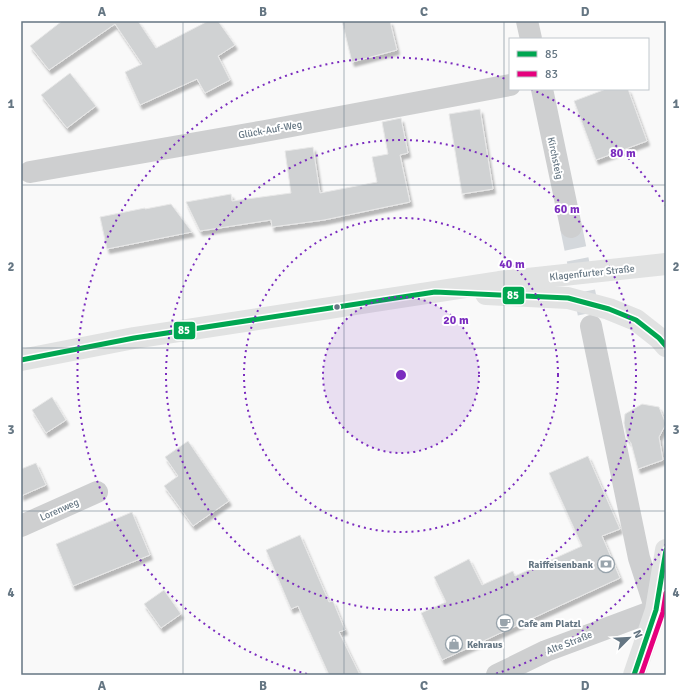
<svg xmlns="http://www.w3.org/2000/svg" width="687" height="696" font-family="Signika,sans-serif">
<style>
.building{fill:#d0d2d3;stroke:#e8e8e8;filter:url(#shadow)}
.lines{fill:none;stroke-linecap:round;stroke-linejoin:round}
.street-tunnel{stroke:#d4d8dc;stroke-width:22;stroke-dasharray:22 11;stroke-linecap:butt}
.street{stroke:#cecfd0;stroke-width:22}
.secondary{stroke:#e1e2e2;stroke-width:22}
.primary{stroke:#e1e2e2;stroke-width:22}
.bus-1-casing{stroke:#fff;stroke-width:8}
.bus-2-casing{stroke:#fff;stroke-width:8}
.bus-1{stroke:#00a651;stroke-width:5}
.bus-2{stroke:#e5007d;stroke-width:5}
.grid{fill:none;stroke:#657683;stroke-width:1;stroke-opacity:0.55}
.ring{fill:none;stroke:#7b2cbf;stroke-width:2;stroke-dasharray:2 4}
.bus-dot{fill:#657683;stroke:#fff;stroke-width:1.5}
.labels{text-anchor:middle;stroke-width:4;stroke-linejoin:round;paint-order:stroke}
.street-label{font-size:10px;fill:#657683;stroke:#fff}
.poi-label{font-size:10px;font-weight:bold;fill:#657683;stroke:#fff;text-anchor:start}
.centre{fill:#7b2cbf;stroke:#fff;stroke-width:2}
.ring-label{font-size:12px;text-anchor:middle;font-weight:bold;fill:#7b2cbf;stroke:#fff;stroke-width:4;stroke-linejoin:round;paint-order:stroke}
.line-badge{stroke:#fff;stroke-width:1.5}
.badge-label{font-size:11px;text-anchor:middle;font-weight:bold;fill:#fff}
.neatline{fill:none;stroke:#657683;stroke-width:1.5}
.grid-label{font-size:13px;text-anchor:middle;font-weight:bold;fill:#657683}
</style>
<defs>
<filter id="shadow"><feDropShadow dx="2.5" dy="4.5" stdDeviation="1" flood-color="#0004"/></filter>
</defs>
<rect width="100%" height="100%" fill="#f9f9f9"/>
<!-- building -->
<g class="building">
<polygon points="62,21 138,21 156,48 208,21 218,21 235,45 218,56 230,80 205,93 197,79 140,105 125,72 142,64 115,24 49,70 30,46"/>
<polygon points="342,21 390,21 397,50 352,62"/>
<polygon points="70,73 96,106 67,128 41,95"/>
<polygon points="606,89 628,89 647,141 596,160 574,101"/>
<polygon points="480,109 493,189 462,194 449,114"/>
<polygon points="401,118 408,153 400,155 410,202 324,220 272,227 271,220 200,231 186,202 231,194 232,201 291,193 285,151 313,147 320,193 377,182 372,157 388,154 382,122"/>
<polygon points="171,204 192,232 107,249 100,217 145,208 145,209"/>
<polygon points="52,397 66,420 46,433 32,410"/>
<polygon points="642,404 659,407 666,424 659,437 663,460 638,469 631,443 627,438 624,423 625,414"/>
<polygon points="188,441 229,501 193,526 164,486 178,476 165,457"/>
<polygon points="588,456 620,529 602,536 620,578 442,660 421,613 446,602 434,577 469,559 482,585 513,571 515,576 582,546 549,473"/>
<polygon points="36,463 46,485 21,496 21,469"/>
<polygon points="132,512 150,555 73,586 56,544"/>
<polygon points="300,535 329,602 333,601 345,630 339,632 360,675 329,675 298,606 291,609 266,550"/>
<polygon points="164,590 181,614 161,628 144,604"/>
</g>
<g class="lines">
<!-- street-tunnel -->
<polyline class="street-tunnel" points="571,227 590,320"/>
<!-- street -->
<g class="street">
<polyline points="527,21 531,39"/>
<polyline points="542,89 571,227"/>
<polyline points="30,172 265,131 510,85"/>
<polyline points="591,326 639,558 656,610"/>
<polyline points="21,526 97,492"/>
<polyline points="497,675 546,651 656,610 666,607"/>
</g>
<!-- secondary -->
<polyline class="secondary" points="634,675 656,610 666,550"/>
<!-- primary -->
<g class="primary">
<polyline points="486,294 568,298 609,309 636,320 659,338 666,346"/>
<polyline points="21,360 134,338 499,282 666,264"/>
</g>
<!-- bus-1 casing -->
<g class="bus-1-casing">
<g id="bus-1">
<polyline points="21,360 134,338 435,292 568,298 609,309 636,320 659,338 666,346"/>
<polyline points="634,675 656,610 666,550"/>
</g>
</g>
<!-- bus-2 casing -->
<g class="bus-2-casing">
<polyline id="bus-2" points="641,675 663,612 666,593"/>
</g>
<!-- bus-1 -->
<use href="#bus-1" class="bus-1"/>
<!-- bus-2 -->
<use href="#bus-2" class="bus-2"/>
</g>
<!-- grid -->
<path class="grid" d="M183 21V675M344 21V675M504 21V675M21 185H666M21 348H666M21 511H666"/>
<!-- distance rings -->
<circle cx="401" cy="375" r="78" fill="#7b2cbf" fill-opacity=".12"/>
<g class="ring">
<circle cx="401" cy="375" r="78"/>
<circle cx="401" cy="375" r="157"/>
<circle cx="401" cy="375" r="235"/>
<path d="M666 544A314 314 0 0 1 495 674M307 674A314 314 0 1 1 508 80M531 89A314 314 0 0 1 666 206"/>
</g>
<!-- icons -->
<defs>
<g id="bank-ring" transform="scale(0.9)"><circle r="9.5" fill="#fff" stroke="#99a4ac" stroke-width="1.5"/><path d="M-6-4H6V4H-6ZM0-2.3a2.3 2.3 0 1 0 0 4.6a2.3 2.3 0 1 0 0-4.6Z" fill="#99a4ac"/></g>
<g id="cafe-ring" transform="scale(0.9)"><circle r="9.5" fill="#fff" stroke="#99a4ac" stroke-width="1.5"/><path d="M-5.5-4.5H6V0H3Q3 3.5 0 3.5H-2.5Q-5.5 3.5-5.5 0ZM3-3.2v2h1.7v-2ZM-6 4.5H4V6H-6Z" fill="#99a4ac"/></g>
<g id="shop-ring" transform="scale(0.9)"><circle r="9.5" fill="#fff" stroke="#99a4ac" stroke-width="1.5"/><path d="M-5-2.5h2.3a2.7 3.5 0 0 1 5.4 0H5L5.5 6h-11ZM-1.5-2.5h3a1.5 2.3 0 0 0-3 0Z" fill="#99a4ac"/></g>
</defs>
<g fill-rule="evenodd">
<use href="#bank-ring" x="606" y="564"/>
<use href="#cafe-ring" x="505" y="623"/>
<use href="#shop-ring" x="454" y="644"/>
</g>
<!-- markers -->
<circle class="bus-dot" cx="337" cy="307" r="3.5"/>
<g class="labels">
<!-- street labels -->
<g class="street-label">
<text transform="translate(270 129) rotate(-10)" y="4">Glück-Auf-Weg</text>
<text transform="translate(556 158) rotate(78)" y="4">Kirchsteig</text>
<text transform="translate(592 272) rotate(-6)" y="4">Klagenfurter Straße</text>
<text transform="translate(59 509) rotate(-24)" y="4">Lorenweg</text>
<text transform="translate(569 642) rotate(-21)" y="4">Alte Straße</text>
</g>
<!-- poi labels -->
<g class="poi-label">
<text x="593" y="568" text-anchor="end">Raiffeisenbank</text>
<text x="518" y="627">Cafe am Platzl</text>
<text x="467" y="648">Kehraus</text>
</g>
</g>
<circle cx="401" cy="375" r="6" class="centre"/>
<g class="ring-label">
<text x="623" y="157">80 m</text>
<text x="567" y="213">60 m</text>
<text x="512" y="268">40 m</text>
<text x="456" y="324">20 m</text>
</g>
<g class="line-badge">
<rect x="502" y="286" width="23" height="19" rx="4" fill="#00a651"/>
<rect x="173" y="321" width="23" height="19" rx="4" fill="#00a651"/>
</g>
<g class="badge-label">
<text x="513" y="299">85</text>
<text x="184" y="334">85</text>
</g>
<!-- border -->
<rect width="687" height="696" fill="none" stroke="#ffffff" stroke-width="44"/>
<!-- legend -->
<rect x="509" y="38" width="140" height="52" fill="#ffffff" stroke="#c1c8cd"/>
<rect x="517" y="51" width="20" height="6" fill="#00a651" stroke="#c1c8cd"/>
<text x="545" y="58" font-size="12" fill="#657683">85</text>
<rect x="517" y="71" width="20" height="6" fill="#e5007d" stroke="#c1c8cd"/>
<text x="545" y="78" font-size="12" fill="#657683">83</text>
<!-- north arrow -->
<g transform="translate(629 638) rotate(66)" stroke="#ffffff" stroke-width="3" paint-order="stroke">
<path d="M0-3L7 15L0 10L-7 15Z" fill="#657683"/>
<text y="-6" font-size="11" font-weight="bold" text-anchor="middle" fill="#657683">N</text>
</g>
<rect x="22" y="22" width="643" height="652" class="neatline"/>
<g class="grid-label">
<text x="102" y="16">A</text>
<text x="263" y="16">B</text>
<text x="424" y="16">C</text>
<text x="585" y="16">D</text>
<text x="11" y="108">1</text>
<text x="676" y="108">1</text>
<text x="11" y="271">2</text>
<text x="676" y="271">2</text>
<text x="11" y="434">3</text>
<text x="676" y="434">3</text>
<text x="11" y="597">4</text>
<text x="676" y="597">4</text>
<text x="102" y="690">A</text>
<text x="263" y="690">B</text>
<text x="424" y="690">C</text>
<text x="585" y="690">D</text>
</g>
</svg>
